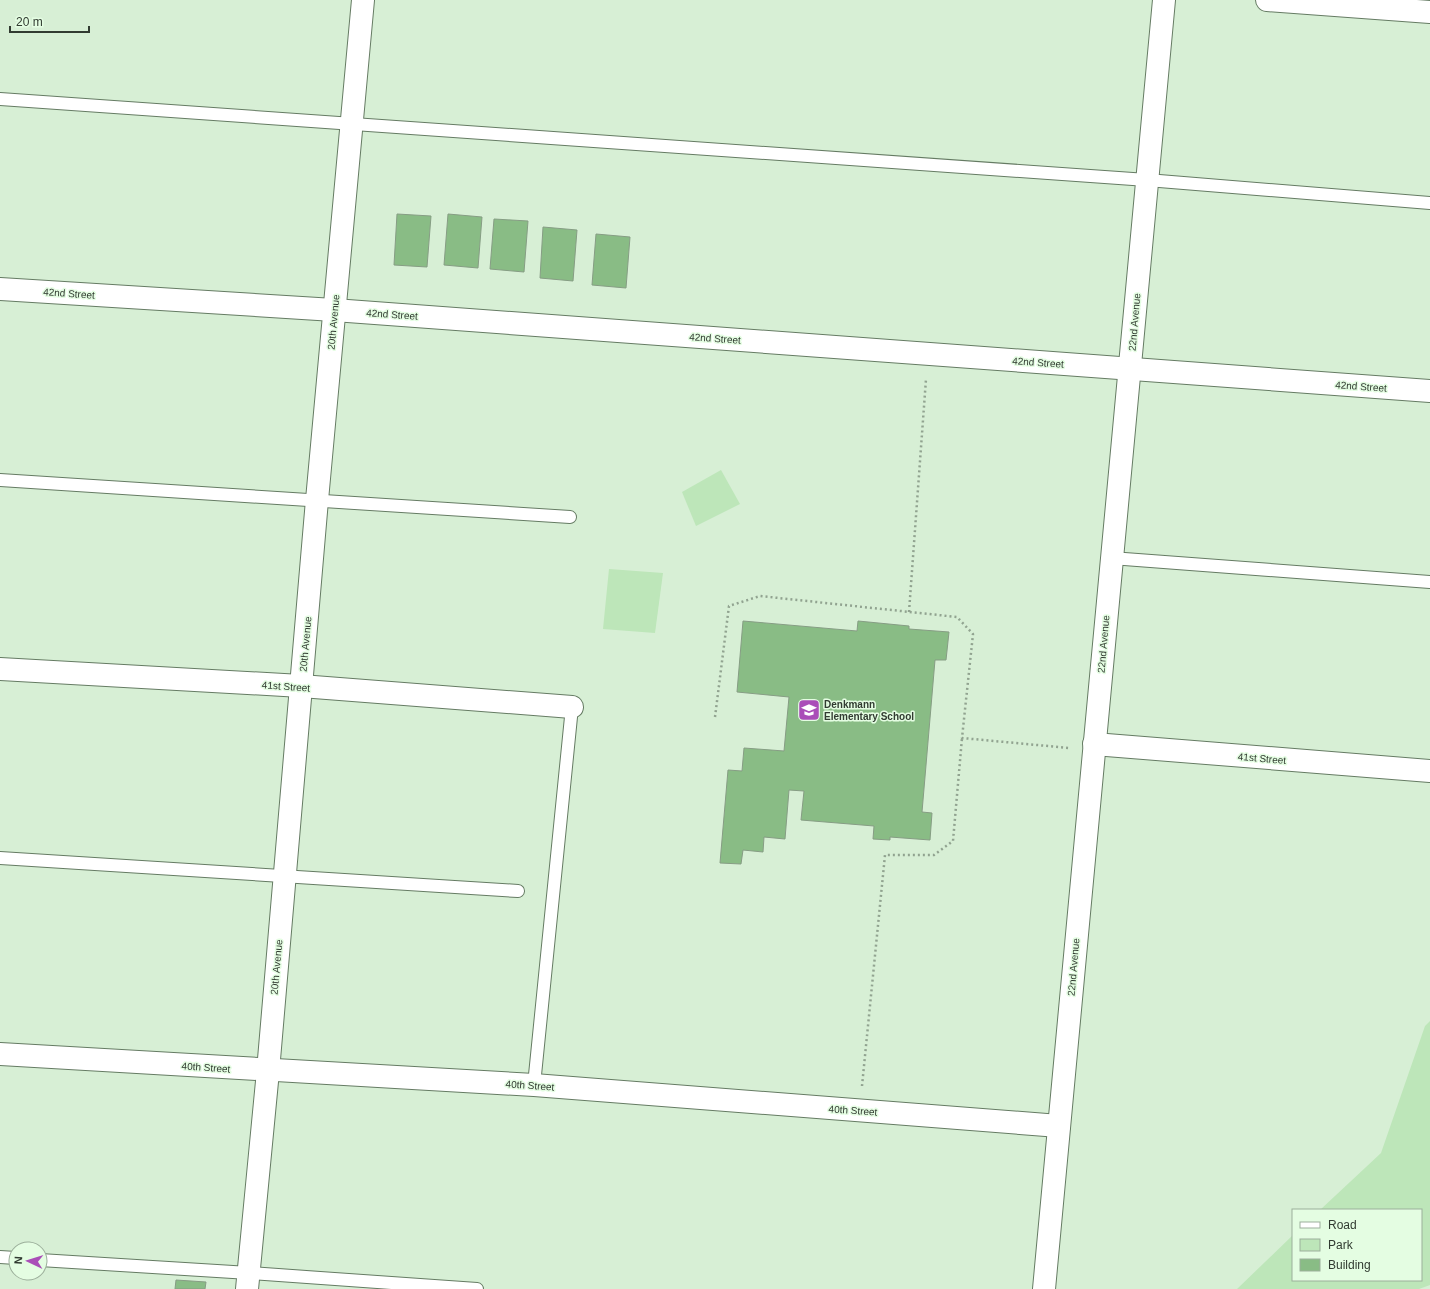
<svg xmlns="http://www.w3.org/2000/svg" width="1430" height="1289" font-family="Arial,sans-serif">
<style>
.green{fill:#bde6b9}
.building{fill:#89bc85;stroke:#869d84}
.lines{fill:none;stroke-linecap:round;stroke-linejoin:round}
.lane-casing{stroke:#657b63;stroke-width:14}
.street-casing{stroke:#657b63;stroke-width:24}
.path{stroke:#91a390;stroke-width:2.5;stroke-dasharray:2 3;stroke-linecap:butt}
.lane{stroke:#fff;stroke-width:12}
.street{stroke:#fff;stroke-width:22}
.labels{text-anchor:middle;stroke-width:3;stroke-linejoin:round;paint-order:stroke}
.street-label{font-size:10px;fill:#313b31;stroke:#e4fde2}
.poi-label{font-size:10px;font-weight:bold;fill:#313b31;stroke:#e4fde2;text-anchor:start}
</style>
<rect width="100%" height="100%" fill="#d7efd5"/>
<!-- green -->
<g class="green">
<polygon points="721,470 740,504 696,526 682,492"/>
<polygon points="609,569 663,573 655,633 603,629"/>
<polygon points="1430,1021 1430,1285 1419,1289 1237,1289 1293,1235 1293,1280 1421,1280 1421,1210 1320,1210 1381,1153 1425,1026"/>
</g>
<!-- building -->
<g class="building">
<polygon points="397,214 431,216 427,267 394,265"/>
<polygon points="448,214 482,217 478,268 444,265"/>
<polygon points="494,219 528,221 524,272 490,269"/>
<polygon points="543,227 577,230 573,281 540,278"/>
<polygon points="596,234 630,237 626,288 592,285"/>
<polygon points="743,621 857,631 858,621 909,626 909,629 949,632 946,660 935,660 922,812 932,813 930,840 890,837 890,840 873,839 874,826 801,820 804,791 789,790 785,839 764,837 763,852 743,850 741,864 720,863 728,770 742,771 744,748 784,751 789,697 737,692"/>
<polygon points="176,1280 206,1282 205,1289 175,1289"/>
</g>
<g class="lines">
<!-- lane casing -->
<g class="lane-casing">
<g id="lane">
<polyline points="0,99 1147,180 1430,203"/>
<polyline points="0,480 570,517"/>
<polyline points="1111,558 1430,582"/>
<polyline points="0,858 518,891"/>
<polyline points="534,1085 572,707"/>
<polyline points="0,1257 16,1258"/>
<polyline points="40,1260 249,1273 477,1289"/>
</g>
</g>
<!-- street casing -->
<g class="street-casing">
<g id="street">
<polyline points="1267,0 1430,12"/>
<polyline points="0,289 334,310 1430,391"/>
<polyline points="0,669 301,686 572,707"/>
<polyline points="1094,744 1430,771"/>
<polyline points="0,1054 534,1085 1059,1126"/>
<polyline points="247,1289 268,1071 317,500 363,0"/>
<polyline points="1044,1289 1164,0"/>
</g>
</g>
<!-- path -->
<g class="path">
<polyline points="909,612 926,379"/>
<polyline points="715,717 729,606 760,596 957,617 973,634 962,738 1069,748"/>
<polyline points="862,1086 885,855 934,855 953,841 962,738"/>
</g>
<!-- lane -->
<use href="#lane" class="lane"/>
<!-- street -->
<use href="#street" class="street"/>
</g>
<!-- icons -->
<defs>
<g id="school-square" transform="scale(1.15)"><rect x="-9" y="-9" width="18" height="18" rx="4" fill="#aa4eb8" stroke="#e4fde2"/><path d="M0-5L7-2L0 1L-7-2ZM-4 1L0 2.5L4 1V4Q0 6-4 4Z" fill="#fff"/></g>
</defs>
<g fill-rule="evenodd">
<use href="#school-square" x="809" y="710"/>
</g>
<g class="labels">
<!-- street labels -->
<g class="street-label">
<text transform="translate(69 293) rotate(4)" y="4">42nd Street</text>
<text transform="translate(392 314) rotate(4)" y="4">42nd Street</text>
<text transform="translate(333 322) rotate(-85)" y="4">20th Avenue</text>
<text transform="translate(1134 322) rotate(-85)" y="4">22nd Avenue</text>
<text transform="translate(715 338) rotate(4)" y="4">42nd Street</text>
<text transform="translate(1038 362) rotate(4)" y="4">42nd Street</text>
<text transform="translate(1361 386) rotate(4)" y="4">42nd Street</text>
<text transform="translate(305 644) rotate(-85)" y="4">20th Avenue</text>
<text transform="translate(1103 644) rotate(-85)" y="4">22nd Avenue</text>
<text transform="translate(286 686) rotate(4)" y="4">41st Street</text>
<text transform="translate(1262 758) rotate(5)" y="4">41st Street</text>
<text transform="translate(276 967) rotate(-85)" y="4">20th Avenue</text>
<text transform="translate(1073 967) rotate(-85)" y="4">22nd Avenue</text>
<text transform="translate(206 1067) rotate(4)" y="4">40th Street</text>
<text transform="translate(530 1085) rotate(4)" y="4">40th Street</text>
<text transform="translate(853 1110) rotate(4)" y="4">40th Street</text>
</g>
<!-- poi labels -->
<g class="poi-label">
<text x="824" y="708">Denkmann<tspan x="824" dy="12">Elementary School</tspan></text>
</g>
</g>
<!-- legend -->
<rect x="1292" y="1209" width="130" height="72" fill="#e4fde2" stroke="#9caf9b"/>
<rect x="1300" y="1222" width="20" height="6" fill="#ffffff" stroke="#9caf9b"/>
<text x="1328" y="1229" font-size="12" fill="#313b31">Road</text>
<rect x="1300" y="1239" width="20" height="12" fill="#bde6b9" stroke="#9caf9b"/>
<text x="1328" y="1249" font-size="12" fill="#313b31">Park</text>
<rect x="1300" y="1259" width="20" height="12" fill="#89bc85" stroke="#9caf9b"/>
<text x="1328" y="1269" font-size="12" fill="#313b31">Building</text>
<!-- north arrow -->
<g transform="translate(28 1261) rotate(274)"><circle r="19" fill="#e4fde2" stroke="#9caf9b"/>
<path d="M0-3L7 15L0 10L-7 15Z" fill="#aa4eb8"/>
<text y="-6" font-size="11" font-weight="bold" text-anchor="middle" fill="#313b31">N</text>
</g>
<!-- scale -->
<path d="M10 26v6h79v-6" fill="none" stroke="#313b31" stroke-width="2"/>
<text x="16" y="26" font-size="12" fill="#313b31" stroke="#e4fde2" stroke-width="3" paint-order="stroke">20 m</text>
</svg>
